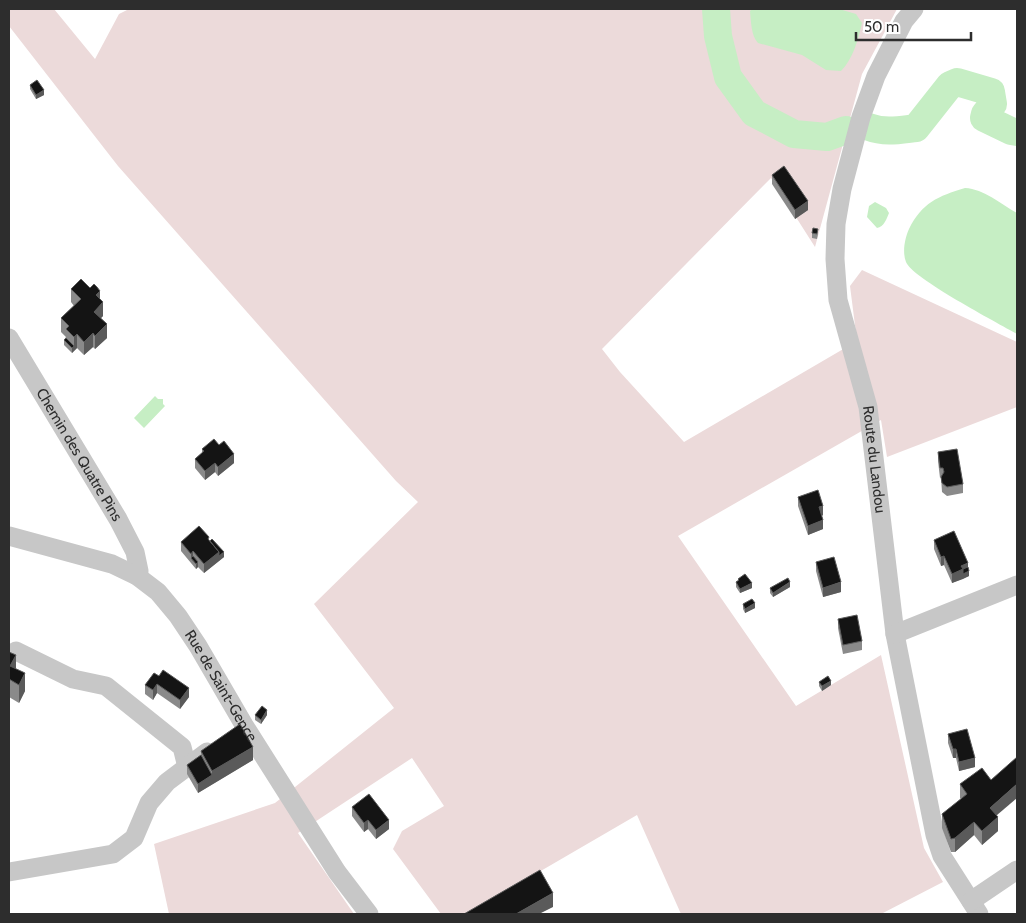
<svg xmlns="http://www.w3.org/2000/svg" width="1026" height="923" font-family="Cabin,sans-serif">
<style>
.green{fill:#ecdada}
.water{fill:#c6eec4}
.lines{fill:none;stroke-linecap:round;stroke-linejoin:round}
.river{stroke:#c6eec4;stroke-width:28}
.minor{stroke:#c7c7c7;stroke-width:19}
.wall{fill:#8a8a8a}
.shaded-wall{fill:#5a5a5a}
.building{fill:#141414;stroke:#5a5a5a}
.labels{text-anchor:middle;stroke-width:5;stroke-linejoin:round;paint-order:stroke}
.street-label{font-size:15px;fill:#2d2d2d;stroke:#fff}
</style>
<rect width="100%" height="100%" fill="#fff"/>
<!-- green -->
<polygon class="green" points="9,9 54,9 95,59 119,14 129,9 897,9 862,74 815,247 771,178 602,349 620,372 684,442 857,341 850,286 862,270 1017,342 1017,407 887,457 881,420 678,536 796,706 881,655 924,848 943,882 881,914 681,914 637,815 467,914 441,914 393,849 402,831 444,806 412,758 298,833 354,914 169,914 154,844 275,803 394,708 314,604 418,502 396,481 118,166 9,26"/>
<!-- water -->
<g class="water">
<path d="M752 9H839L856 14 862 23C858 40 853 59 841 71L826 70 802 55 758 43C751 36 751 21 750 11Z"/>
<path d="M965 188C984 189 1001 204 1017 213V334C998 323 912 278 906 262 902 252 905 238 909 229 922 203 938 196 965 188Z"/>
<path d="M875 202 886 208 889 213C887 218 884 227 877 228L867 217 869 206Z"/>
<polygon points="155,396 158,399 163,399 163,404 165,406 144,428 134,418"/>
</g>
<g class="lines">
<!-- river -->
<g class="river">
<polyline points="716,9 718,36 728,77 754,113 794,134 827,137 846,130"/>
<path d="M869 127C885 133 899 130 916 128L950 85 957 82 991 92 993 104 985 114 984 118 1011 131 1017 132"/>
</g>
<!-- minor -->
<g class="minor">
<path id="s1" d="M914 9 904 21 876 76 861 117 842 189 836 224 835 259 838 300 868 407 895 634 935 835 942 856 979 914"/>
<path id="s2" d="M9 338 118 519 135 552 139 571 137 576"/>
<path id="s3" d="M9 536 112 564 137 576 158 592 178 616 198 646 244 725 337 872 369 914"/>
<polyline points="895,634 1017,585"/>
<polyline points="16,651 73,679 106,686 182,747 187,767"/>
<polyline points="9,872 113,854 134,838 149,803 167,782 207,752"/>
<polyline points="971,901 1017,870"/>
</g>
</g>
<!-- wall -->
<g class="wall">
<polygon points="30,85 44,95 36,99 30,89"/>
<polygon points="772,175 808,210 795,219 772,184"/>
<polygon points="812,233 818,234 817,239 812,238"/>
<polygon points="71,289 100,299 103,316 101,318 107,338 95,349 93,347 84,355 77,348 72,353 64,345 64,340 66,337 61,332 61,318 74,306 71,302"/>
<polygon points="202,449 234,463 218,476 215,472 205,480 195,468 195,459 202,453"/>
<polygon points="938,452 963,484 963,493 947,496 942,492 941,477 940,478 938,461"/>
<polygon points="798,497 823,515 822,516 823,529 808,535 798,506"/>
<polygon points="934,540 968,567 969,576 952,583 944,565 941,566 934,549"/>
<polygon points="209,541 224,557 204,573 198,567 196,569 181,551 181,542"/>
<polygon points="816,562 841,592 823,597 816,571"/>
<polygon points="738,579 752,588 740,593 736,587 736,582 738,581"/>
<polygon points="790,587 773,597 770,593 770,588"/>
<polygon points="743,604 755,608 745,613 743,609"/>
<polygon points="838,619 862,641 862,650 843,654 838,628"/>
<polygon points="9,652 25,691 19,703 9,697"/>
<polygon points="154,673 189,697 180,709 157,693 153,700 145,694 145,685"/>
<polygon points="819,682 831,685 822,691 819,686"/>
<polygon points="255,715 267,715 261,724 255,720"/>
<polygon points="948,734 975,767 959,771 956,758 953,758 948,743"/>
<polygon points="201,751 253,760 198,793 187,774 187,765 201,755"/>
<polygon points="960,784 997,816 998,831 982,845 974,835 955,852 951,852 942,828 942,814 961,799 960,798"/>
<polygon points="352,807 389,829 376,839 368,829 364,832 352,816"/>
</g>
<!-- shaded-wall -->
<g class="shaded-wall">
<polygon points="44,90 44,95 36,99 36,95"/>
<polygon points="10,167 10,177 9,177 9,168"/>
<polygon points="808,201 808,210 795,219 795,210"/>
<polygon points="100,291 100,305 96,295"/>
<polygon points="103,302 103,316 94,325 94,312"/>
<polygon points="107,324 107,338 95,349 95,336"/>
<polygon points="93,333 93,347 84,355 84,342"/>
<polygon points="77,334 77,348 74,351 74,337"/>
<polygon points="74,346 74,351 72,353 72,348"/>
<polygon points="10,445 10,455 9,455 9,446"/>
<polygon points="234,454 234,463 218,476 218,467"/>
<polygon points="215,463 215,472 205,480 205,471"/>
<polygon points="823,506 823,515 819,517 819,507"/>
<polygon points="823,520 823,529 808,535 808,526"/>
<polygon points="193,551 193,561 191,558 191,554"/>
<polygon points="219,552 219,561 204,573 204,564"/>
<polygon points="224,552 224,557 219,561 219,556"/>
<polygon points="944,556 944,565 941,566 941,557"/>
<polygon points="198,562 198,567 196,569 196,564"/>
<polygon points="968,563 968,572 969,571 969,576 963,579 963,574 963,579 952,583 952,574 961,566"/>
<polygon points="790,582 790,587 773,597 773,593"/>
<polygon points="841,582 841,592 823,597 823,588"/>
<polygon points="752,583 752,588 740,593 740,589"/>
<polygon points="755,603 755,608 745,613 745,609"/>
<polygon points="16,655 16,673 10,666"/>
<polygon points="25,673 25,691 19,703 19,685"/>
<polygon points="831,681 831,685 822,691 822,686"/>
<polygon points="157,684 157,693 153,700 153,690"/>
<polygon points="189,688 189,697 180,709 180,700"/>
<polygon points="267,710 267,715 261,724 261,720"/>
<polygon points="253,747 253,760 198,793 198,784 212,775 212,771"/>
<rect x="953" y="749" width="3" height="9"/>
<polygon points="975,758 975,767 959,771 959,762"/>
<polygon points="1017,784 1017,798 990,821 990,808"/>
<polygon points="998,817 998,831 982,845 982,831"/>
<polygon points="368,820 368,829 364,832 364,823"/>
<polygon points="389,820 389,829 376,839 376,830"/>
<polygon points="974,822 974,835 955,852 955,838"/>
<polygon points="553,893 553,907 539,914 516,914"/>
</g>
<!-- building -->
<g class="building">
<polygon points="37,80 44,90 36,95 30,85"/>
<polygon points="784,166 808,201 795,210 772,175"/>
<polygon points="813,228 818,229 817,234 812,233"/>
<polygon points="81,279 90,288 94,284 97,287 100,291 96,295 103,302 94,312 107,324 95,336 93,333 84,342 77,334 74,337 66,329 69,326 61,318 81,299 71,289"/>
<polygon points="66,338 74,346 72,348 64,340"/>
<polygon points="214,439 219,445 224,441 234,454 218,467 215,463 205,471 195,459 204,451 202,449"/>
<polygon points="957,449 963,484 947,487 942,483 941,477 944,472 943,468 940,468 938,452"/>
<polygon points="818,490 823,506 819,507 823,520 808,526 798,497"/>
<polygon points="199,526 209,537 208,539 219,552 204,564 193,551 191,554 181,542"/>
<polygon points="954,531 968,563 961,566 963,569 952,574 944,556 941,557 934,540"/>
<polygon points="212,539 224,552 219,556 219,552 210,541"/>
<polygon points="193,556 198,562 196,564 191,558"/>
<polygon points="834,557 841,582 823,588 816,562"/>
<polygon points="968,567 969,571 963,574 963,569"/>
<polygon points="745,574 752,583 740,589 736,582 739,580 738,579"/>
<polygon points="788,578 790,582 773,593 770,588"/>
<polygon points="752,599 755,603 745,609 743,604"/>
<polygon points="857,615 862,641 843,645 838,619"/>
<polygon points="9,652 16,655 10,666 25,673 19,685 9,679"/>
<polygon points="163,670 189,688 180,700 157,684 153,690 145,685 154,673 159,676"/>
<polygon points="828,676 831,681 822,686 819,682"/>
<polygon points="262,706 267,710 261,720 255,715"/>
<polygon points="240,724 253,747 212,771 201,751"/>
<polygon points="967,729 975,758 959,762 956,749 953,749 948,734"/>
<polygon points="201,755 212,775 198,784 187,765"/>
<polygon points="1017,757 1017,784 990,808 998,817 982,831 974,822 955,838 951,839 942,814 967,794 960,784 982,768 991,780"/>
<polygon points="369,794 389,820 376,830 368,820 364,823 352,807"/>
<polygon points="540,870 553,893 516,914 464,914"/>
</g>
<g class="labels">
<!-- street labels -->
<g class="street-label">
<text dy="5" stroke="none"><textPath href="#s2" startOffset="136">Chemin des Quatre Pins</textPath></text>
<text dy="5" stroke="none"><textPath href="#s1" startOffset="471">Route du Landou</textPath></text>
<text dy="5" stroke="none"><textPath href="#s3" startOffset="274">Rue de Saint-Gence</textPath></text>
</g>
</g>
<!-- border -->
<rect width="1026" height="923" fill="none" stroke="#2d2d2d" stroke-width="20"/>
<!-- scale -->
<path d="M856 32v8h115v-8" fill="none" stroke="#2d2d2d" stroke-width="2.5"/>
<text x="864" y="32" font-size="15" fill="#2d2d2d" stroke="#ffffff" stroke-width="4" paint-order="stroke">50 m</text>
</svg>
